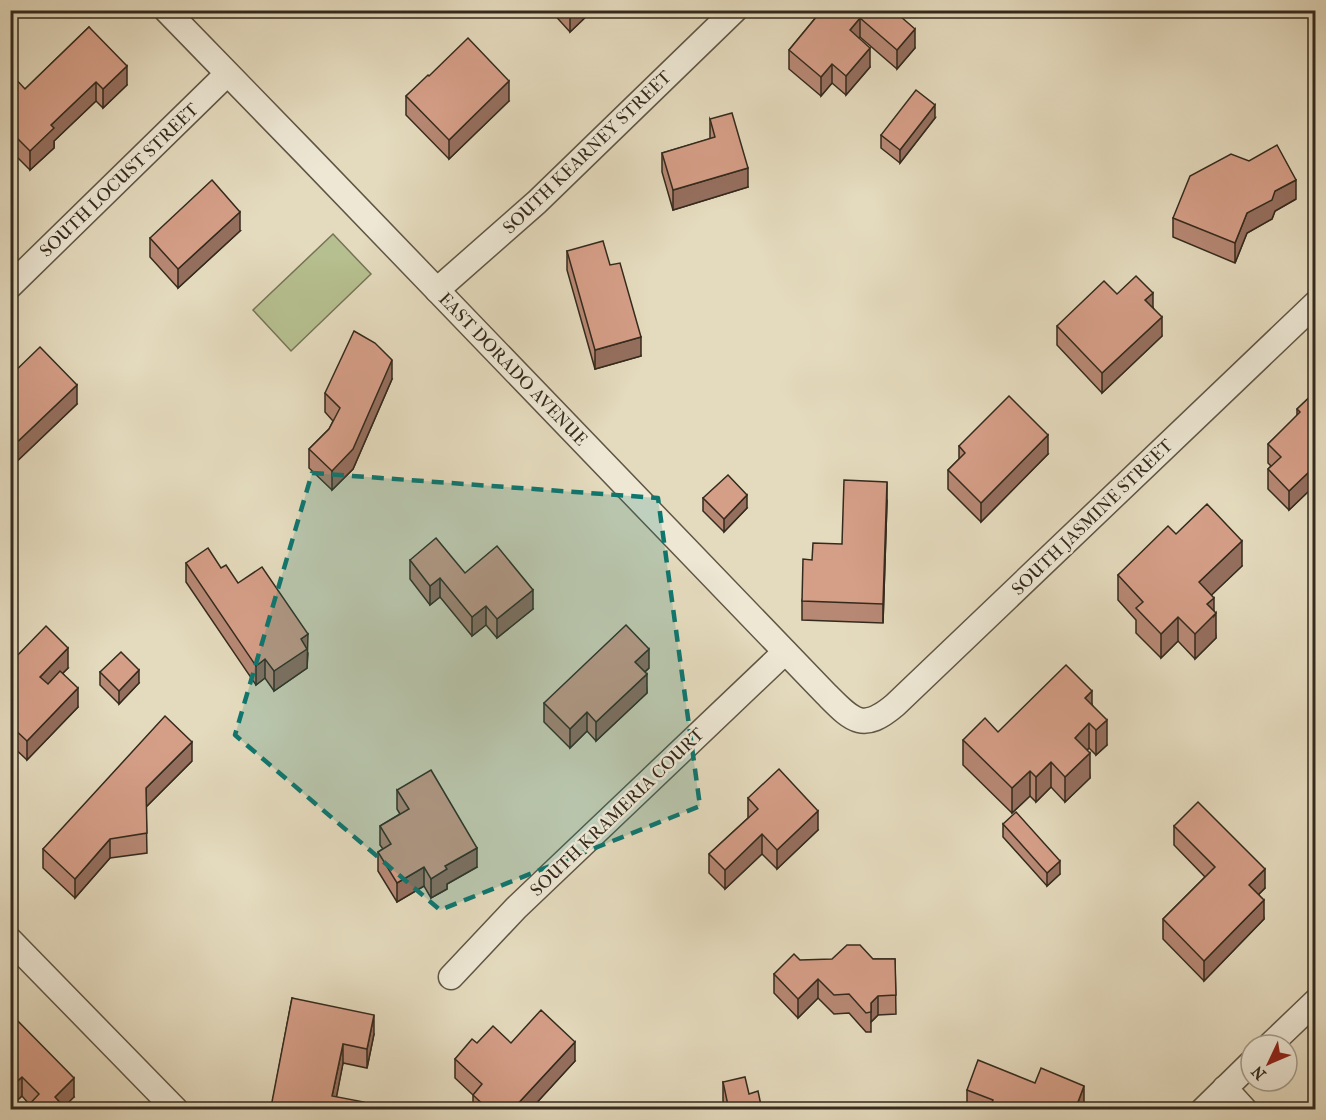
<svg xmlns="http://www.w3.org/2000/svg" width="1326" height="1120" font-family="'IM FELL French Canon',serif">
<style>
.green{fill:#b6bf8f;stroke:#757456;stroke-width:1.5}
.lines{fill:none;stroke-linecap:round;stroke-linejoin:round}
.minor-casing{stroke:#605645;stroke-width:27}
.minor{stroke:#ede7d4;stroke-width:24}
.wall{fill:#b78874;stroke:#342a1d;stroke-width:1.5}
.shaded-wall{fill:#956f5e;stroke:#342a1d;stroke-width:1.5}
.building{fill:#d59e87;stroke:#342a1d;stroke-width:1.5}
.marked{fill:#0f766e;fill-opacity:0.2;stroke:#0f766e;stroke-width:4.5;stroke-dasharray:12 8;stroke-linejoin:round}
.labels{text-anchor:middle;stroke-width:5;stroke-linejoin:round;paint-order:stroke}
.street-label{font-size:18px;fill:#342a1d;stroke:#ede7d4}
</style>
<rect width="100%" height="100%" fill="#e4dabd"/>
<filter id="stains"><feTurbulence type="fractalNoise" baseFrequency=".00333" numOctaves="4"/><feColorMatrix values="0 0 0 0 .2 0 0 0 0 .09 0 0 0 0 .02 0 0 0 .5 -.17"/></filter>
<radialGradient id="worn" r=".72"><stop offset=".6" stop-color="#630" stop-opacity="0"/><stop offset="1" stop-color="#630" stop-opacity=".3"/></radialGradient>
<!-- green -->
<polygon class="green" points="333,234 371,274 291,351 253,310"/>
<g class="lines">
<!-- minor casing -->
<g class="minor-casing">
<g id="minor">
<path d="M166 10 306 154 826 694C852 720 862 733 895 705L1316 303"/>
<polyline points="10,286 227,74"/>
<polyline points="437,290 537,202 735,10"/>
<polyline points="10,940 176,1110"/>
<polyline points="451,977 516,908 785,652"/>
<polyline points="1270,1045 1316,1001"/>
<polyline points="1225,1088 1245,1110"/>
<polyline points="1203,1110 1251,1063"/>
</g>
</g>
<!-- minor -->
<use href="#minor" class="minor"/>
</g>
<!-- wall -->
<g class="wall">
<polygon points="550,10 593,10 570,32"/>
<polygon points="822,10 893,10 915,48 897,69 860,37 859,38 870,67 846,95 832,83 821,96 789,69 789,50"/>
<polygon points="89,27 127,85 103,108 96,101 54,141 54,148 30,170 10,150 10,79 25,89"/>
<polygon points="429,76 509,101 449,159 406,115 406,96"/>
<polygon points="935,118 900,163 881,148 881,135"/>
<polygon points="710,119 748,187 673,210 662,172 662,153 710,139"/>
<polygon points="1296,199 1275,211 1272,219 1247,233 1235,263 1173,237 1173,218"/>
<polygon points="240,231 178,288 150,257 150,238"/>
<polygon points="567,251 610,265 641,356 595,369 567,270"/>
<polygon points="1117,294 1153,307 1162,336 1102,393 1057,345 1057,326"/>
<polygon points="10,376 77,404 11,467 10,466"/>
<polygon points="392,379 353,469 332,490 309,468 309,449 329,429 333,421 325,412 325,393"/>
<polygon points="1316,391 1316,492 1312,488 1289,510 1268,489 1268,469 1271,466 1268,463 1268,444 1297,416 1297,409"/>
<polygon points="959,446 1048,454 981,522 948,489 948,470 959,459"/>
<polygon points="703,498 747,508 724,532 703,511"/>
<polygon points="887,501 883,623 802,620 802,601 812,560 842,544"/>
<polygon points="1176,534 1242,566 1211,595 1216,638 1195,659 1178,641 1161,658 1136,633 1136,620 1118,600 1118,575"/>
<polygon points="410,560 465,573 533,609 497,638 486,625 472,636 440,597 430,605 410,579"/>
<polygon points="186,563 221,568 238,583 308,653 307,668 274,691 265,678 256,685 186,582"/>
<polygon points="10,663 68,668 63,673 78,707 27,760 10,744"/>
<polygon points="649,668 645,672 647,693 596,741 587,731 570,748 544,722 544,703"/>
<polygon points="100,672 139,683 119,704 100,685"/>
<polygon points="1092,704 1107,745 1096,755 1089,748 1087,750 1090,778 1065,802 1051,787 1036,802 1030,796 1012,813 963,765 963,740 998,732"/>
<polygon points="192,761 146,807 147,853 110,858 75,898 43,868 43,849"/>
<polygon points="397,790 477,867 447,884 447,889 431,898 424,886 397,902 378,871 378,852 383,849 380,845 380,826 400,814 397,809"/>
<polygon points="748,798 818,830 777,869 762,854 725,889 709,873 709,854 748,818"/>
<polygon points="1003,824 1060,874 1047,886 1003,837"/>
<polygon points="1174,826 1265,888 1259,894 1264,919 1204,981 1163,939 1163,919 1205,877 1174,845"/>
<polygon points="873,959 895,959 896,1014 878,1015 871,1022 871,1032 866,1032 849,1013 834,1014 818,998 798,1018 774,993 774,974"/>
<polygon points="292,998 374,1034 367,1068 343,1063 336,1097 364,1110 271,1110"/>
<polygon points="10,1013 74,1097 29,1104 22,1096 10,1107"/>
<polygon points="477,1043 511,1043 575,1061 530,1110 473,1110 473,1095 455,1078 455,1059"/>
<polygon points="723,1082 749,1094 762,1110 725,1110 723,1101"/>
<polygon points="967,1090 1084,1105 1082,1110 969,1110 967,1109"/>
</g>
<!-- shaded-wall -->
<g class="shaded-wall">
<polygon points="572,10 593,10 570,32 570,13"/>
<polygon points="860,18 860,37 850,49 850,30"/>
<polygon points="915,29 915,48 897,69 897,50"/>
<polygon points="870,48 870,67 846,95 846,76"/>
<polygon points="832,64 832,83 821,96 821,77"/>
<polygon points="127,66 127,85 103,108 103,89"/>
<polygon points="509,81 509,101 449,159 449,140"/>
<polygon points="96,82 96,101 54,141 54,148 30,170 30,151 51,125"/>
<polygon points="935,105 935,118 900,163 900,150"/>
<polygon points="748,168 748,187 673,210 673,190"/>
<polygon points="1296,180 1296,199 1275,211 1272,219 1247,233 1235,263 1235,243 1247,213 1275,191"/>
<polygon points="240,212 240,231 178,288 178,269"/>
<polygon points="1153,293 1153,312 1145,300"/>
<polygon points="1162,317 1162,336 1102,393 1102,373"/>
<polygon points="641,337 641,356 595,369 595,350"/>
<polygon points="392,360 392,379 353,469 332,490 332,471"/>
<polygon points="77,385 77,404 11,467 11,448"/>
<polygon points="1048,435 1048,454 981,522 981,503"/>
<polygon points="1312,469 1312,488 1289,510 1289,491"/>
<polygon points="887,482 887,501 883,623 883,604"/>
<polygon points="747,495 747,508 724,532 724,519"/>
<polygon points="1242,541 1242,566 1199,607 1199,582"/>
<polygon points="440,578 440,597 430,605 430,586"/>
<polygon points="533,590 533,609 497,638 497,619"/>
<polygon points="1214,598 1214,616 1216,613 1216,638 1195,659 1195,634 1207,604"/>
<polygon points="486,606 486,625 472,636 472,617"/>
<polygon points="1178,617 1178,641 1161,658 1161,634"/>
<polygon points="308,634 307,668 274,691 274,671 301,639"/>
<polygon points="68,648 68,668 40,696 40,677"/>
<polygon points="649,649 649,668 635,681 635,662"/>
<polygon points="265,659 265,678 256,685 256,666"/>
<polygon points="139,670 139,683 119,704 119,691"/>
<polygon points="647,674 647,693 596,741 596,722"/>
<polygon points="78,688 78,707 27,760 27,741"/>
<polygon points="1092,691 1092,716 1085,698"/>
<polygon points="587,712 587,731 570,748 570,729"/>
<polygon points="1107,720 1107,745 1096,755 1096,730"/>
<polygon points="1089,723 1089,748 1075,763 1075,738"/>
<polygon points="192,742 192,761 146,807 146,788"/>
<polygon points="1090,753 1090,778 1065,802 1065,777"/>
<polygon points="1051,762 1051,787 1036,802 1036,777"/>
<polygon points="1030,771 1030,796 1012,813 1012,788"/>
<polygon points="818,811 818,830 777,869 777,850"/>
<polygon points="762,834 762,854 725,889 725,870"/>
<polygon points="110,839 110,858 75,898 75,879"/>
<polygon points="477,848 477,867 447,884 447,889 431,898 431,879 445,866"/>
<polygon points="1060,861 1060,874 1047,886 1047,873"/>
<polygon points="424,867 424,886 397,902 397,883"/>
<polygon points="1265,869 1265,888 1249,904 1249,885"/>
<polygon points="1264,900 1264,919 1204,981 1204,961"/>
<polygon points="818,979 818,998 798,1018 798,999"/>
<polygon points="878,996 878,1015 871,1022 871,1003"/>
<polygon points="374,1015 374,1034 367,1068 367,1049"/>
<polygon points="575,1042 575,1061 530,1110 512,1110"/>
<polygon points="343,1044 343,1063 334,1110 332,1096"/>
<polygon points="22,1077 22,1096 10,1107 10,1088"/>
<polygon points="74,1078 74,1097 61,1110 55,1097"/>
<polygon points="1084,1086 1084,1105 1082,1110 1075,1110"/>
</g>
<!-- building -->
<g class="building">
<polygon points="822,10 893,10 915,29 897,50 860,18 850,30 870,48 846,76 832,64 821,77 789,50"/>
<polygon points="89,27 127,66 103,89 96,82 51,125 54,128 30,151 10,131 10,79 13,76 25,89"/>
<polygon points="468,38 509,81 449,140 406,96 428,75 429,76"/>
<polygon points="916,90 935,105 900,150 881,135"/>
<polygon points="732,113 748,168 673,190 662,153 715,137 710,119"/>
<polygon points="1277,145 1296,180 1275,191 1272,200 1247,213 1235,243 1173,218 1190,176 1231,154 1249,161"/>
<polygon points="212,180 240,212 178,269 150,238"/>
<polygon points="603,241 610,265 620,263 641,337 595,350 567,251"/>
<polygon points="1136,276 1153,293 1145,300 1162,317 1102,373 1057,326 1104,281 1117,294"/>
<polygon points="354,331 375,343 392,360 353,449 332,471 309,449 329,429 340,408 325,393"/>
<polygon points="40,347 77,385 11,448 10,447 10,376"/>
<polygon points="1316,391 1316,473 1312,469 1289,491 1268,469 1281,457 1268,444 1300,412 1297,409"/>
<polygon points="1009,396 1048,435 981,503 948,470 965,453 959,446"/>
<polygon points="728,475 747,495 724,519 703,498"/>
<polygon points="844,480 887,482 883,604 802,601 803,559 812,560 813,543 842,544"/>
<polygon points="1207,504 1242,541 1199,582 1214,598 1207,604 1216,613 1195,634 1178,617 1161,634 1136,608 1143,602 1118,575 1168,526 1176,534"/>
<polygon points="436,538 465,573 497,546 533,590 497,619 486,606 472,617 440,578 430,586 410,560"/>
<polygon points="208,548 221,568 226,565 238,583 262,567 308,634 301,639 307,649 274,671 265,659 256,666 186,563"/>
<polygon points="626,625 649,649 635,662 647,674 596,722 587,712 570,729 544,703"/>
<polygon points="46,626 68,648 40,677 48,684 60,671 78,688 27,741 10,725 10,663"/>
<polygon points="121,652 139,670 119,691 100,672"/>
<polygon points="1066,665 1092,691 1085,698 1107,720 1096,730 1089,723 1075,738 1090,753 1065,777 1051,762 1036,777 1030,771 1012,788 963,740 985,718 998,732"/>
<polygon points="165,716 192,742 146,788 147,833 110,839 75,879 43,849"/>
<polygon points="779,769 818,811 777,850 762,834 725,870 709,854 758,809 748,798"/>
<polygon points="431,770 477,848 445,866 447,869 431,879 424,867 397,883 378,852 391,844 380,826 409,809 397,790"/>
<polygon points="1198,802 1265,869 1249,885 1264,900 1204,961 1163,919 1215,867 1174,826"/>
<polygon points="1016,812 1060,861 1047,873 1003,824"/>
<polygon points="847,945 860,945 873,959 895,959 896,995 878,996 871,1003 871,1012 866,1013 849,994 834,995 818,979 798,999 774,974 794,954 800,960 832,959"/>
<polygon points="292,998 374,1015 367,1049 343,1044 332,1096 364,1102 363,1110 285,1110 271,1107"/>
<polygon points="541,1010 575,1042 512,1110 489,1110 473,1095 482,1084 455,1059 472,1039 477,1043 493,1026 511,1043"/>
<polygon points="10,1013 74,1078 55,1097 67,1110 24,1110 39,1094 22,1077 10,1088"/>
<polygon points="978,1060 1035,1083 1041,1068 1084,1086 1075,1110 989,1110 993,1100 967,1090"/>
<polygon points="745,1077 749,1094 758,1091 762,1110 729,1110 723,1082"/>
</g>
<!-- marked area -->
<path class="marked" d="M312 473 658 498 700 806 440 910 235 735Z"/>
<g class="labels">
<!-- street labels -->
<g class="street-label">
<text transform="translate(587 152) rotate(-44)" y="6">SOUTH KEARNEY STREET</text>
<text transform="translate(119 180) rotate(-44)" y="6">SOUTH LOCUST STREET</text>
<text transform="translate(513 369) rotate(46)" y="6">EAST DORADO AVENUE</text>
<text transform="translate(1092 517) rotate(-44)" y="6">SOUTH JASMINE STREET</text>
<text transform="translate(617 812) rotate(-44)" y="6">SOUTH KRAMERIA COURT</text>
</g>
</g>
<!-- margin -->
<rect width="1326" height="1120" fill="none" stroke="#e4dabd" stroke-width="36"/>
<rect x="12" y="12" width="1302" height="1096" fill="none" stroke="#342a1d" stroke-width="3"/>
<rect x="18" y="18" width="1290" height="1084" fill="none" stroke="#342a1d" stroke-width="1.5"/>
<!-- north arrow -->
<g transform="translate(1269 1063) rotate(226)"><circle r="28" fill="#ede7d4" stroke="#a39b8b" stroke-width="1.5"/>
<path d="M0-4.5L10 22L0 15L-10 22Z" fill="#8f2418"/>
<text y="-9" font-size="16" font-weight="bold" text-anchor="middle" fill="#342a1d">N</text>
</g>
<rect width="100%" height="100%" filter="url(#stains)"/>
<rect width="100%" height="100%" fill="url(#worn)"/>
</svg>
